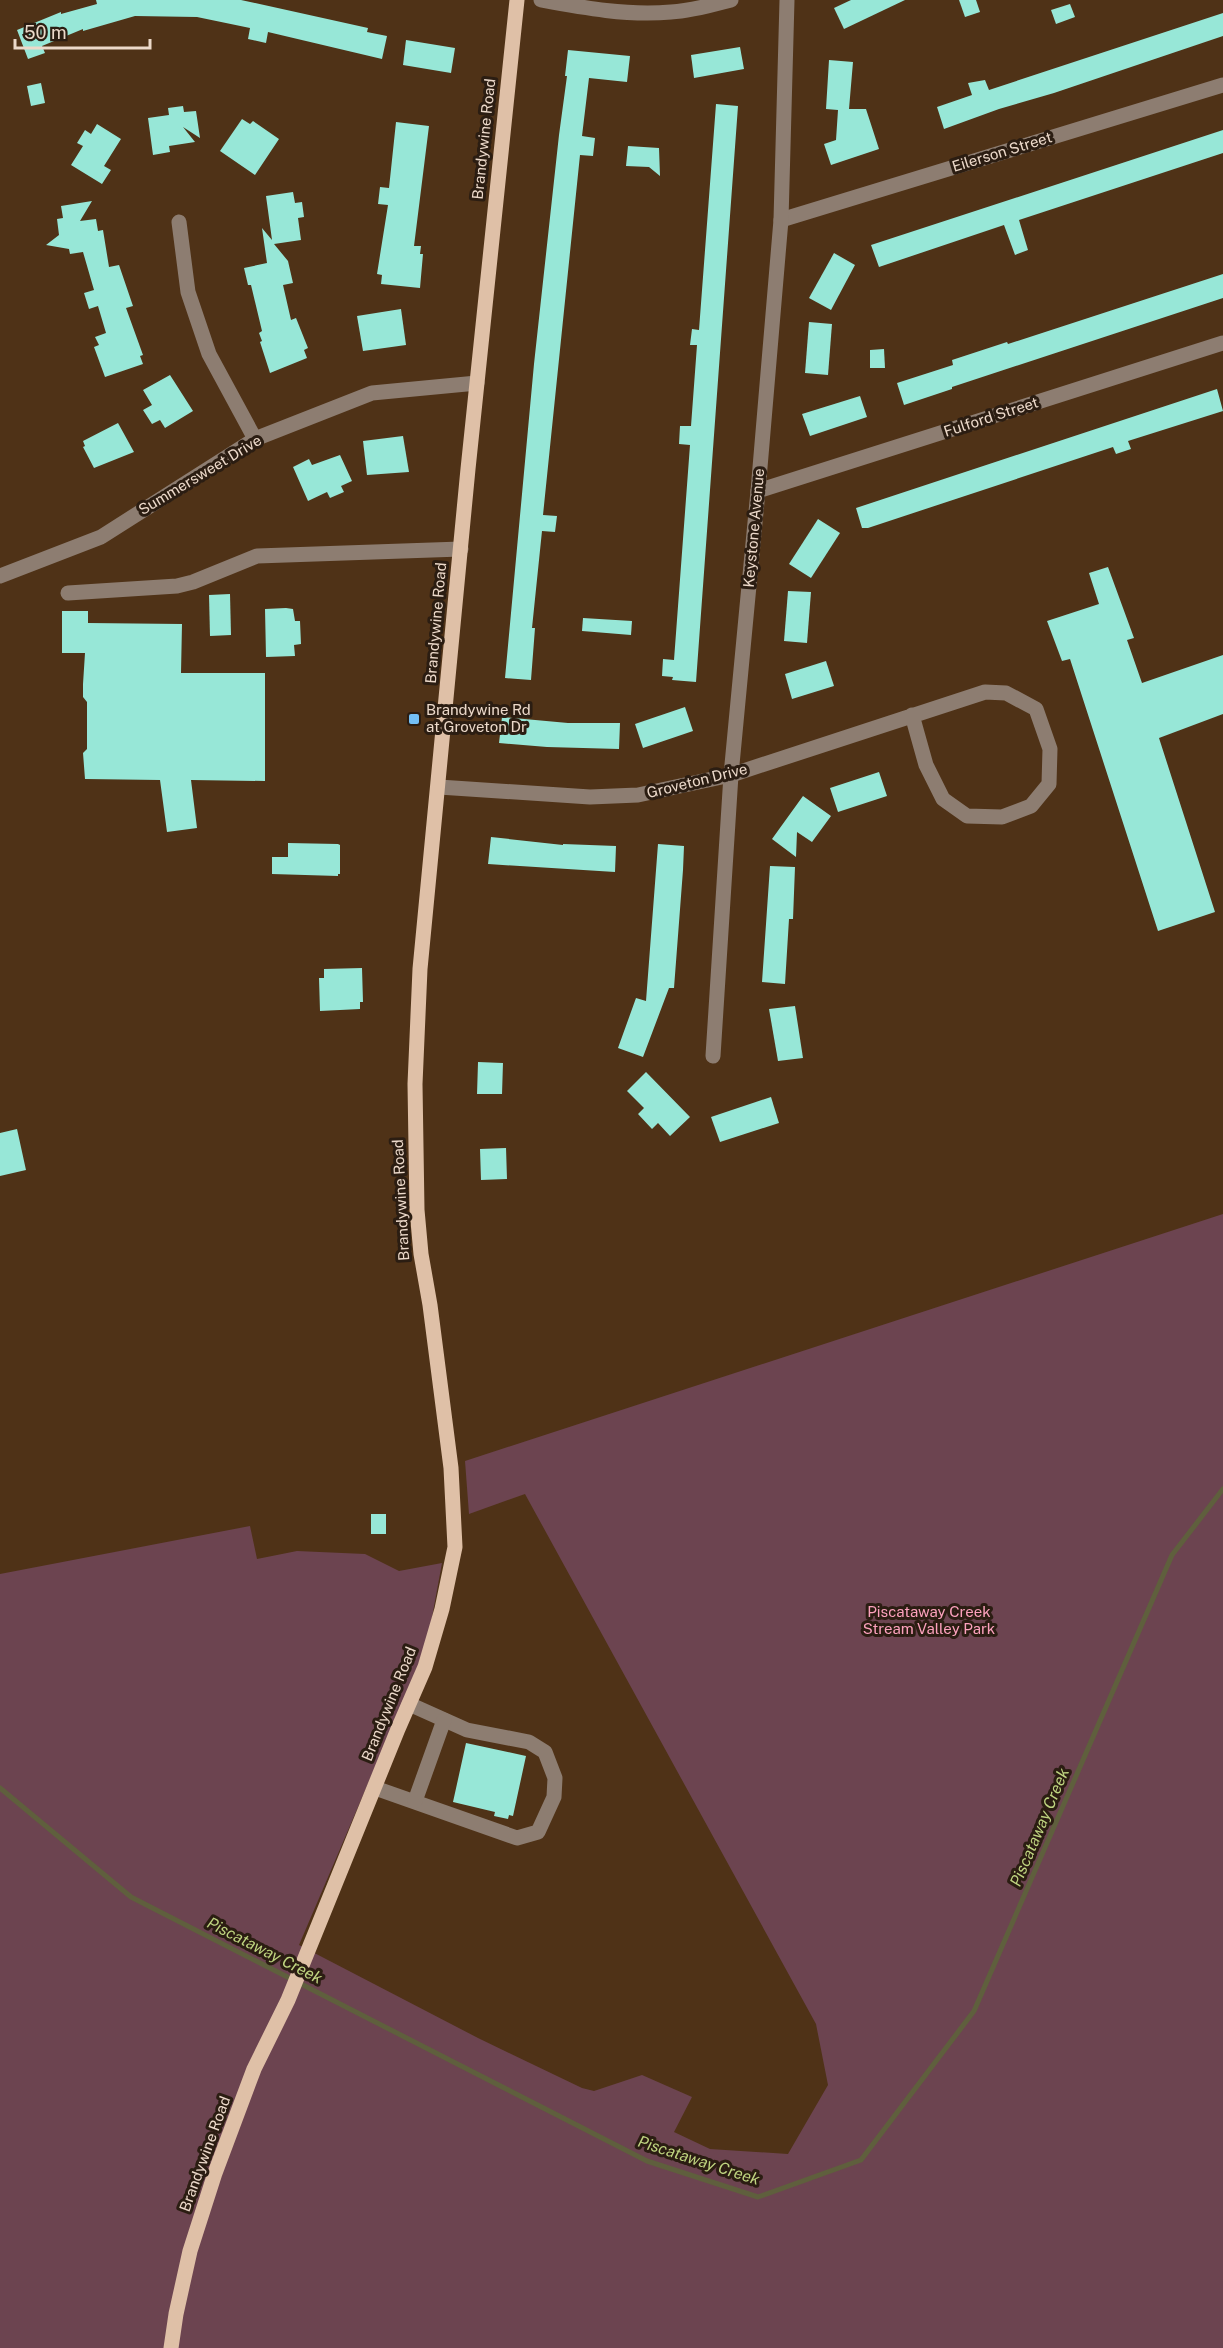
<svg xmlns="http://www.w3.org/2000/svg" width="1223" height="2348" font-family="'Public Sans',sans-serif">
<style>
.green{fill:#6c4450}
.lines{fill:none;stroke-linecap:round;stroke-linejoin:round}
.stream{stroke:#5f5f3d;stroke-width:5}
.building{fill:#97e7d7}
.minor{stroke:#8d7d71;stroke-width:15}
.major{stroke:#dfc0a7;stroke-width:15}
.poi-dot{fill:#74c0f6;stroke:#2b1d12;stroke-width:2}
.labels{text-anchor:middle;stroke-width:6;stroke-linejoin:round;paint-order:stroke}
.street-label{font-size:15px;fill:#ecd9ca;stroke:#2b1d12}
.poi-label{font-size:15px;fill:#ecd9ca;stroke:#2b1d12;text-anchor:start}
.park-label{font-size:15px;fill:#fca1bd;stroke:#2b1d12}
.water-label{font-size:16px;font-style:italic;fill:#bfd480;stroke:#2b1d12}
</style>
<rect width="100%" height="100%" fill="#4f3217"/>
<!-- green -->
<polygon class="green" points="1223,1214 1223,2348 0,2348 0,1574 250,1526 257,1559 297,1551 365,1554 399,1571 442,1563 430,1628 417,1669 299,1945 478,2038 582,2088 594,2091 642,2075 692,2097 674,2132 710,2149 788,2154 828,2085 816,2024 525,1494 469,1514 465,1461"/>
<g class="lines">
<!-- stream -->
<polyline class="stream" points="0,1788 131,1897 647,2161 758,2197 861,2160 974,2011 1172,1555 1223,1489"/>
</g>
<!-- building -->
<g class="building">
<polygon points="96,0 241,0 368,28 367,32 387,36 382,59 268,32 266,43 248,39 250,28 197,17 135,16 83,31 83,29 42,46 45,53 28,59 17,30 61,12 61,14 97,4"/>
<polygon points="851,0 905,0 844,29 834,8"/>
<polygon points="959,0 976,0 980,12 965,17"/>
<polygon points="1070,4 1075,17 1056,24 1051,10"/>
<polygon points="1223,13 1223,36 1054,93 999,109 944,129 937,107 972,95 968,83 985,80 989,90"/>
<polygon points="406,40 455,48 451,73 403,65"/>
<polygon points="740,47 744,69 694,78 691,55"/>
<polygon points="568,50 630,56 627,82 589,78 582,136 595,138 593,156 580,155 543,515 557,516 555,532 542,531 532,628 535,628 531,680 505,678 534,364 559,135 567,76 565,76"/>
<polygon points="829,60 853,62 849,109 866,109 879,149 831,165 824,144 836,140 838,110 826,109"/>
<polygon points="41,83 45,103 31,106 27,86"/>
<polygon points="716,104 738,106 696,682 672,680 673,677 662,676 663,659 674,660 690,445 679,444 680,426 691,426 697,345 690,345 692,329 699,330"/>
<polygon points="183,106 184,112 196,111 200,138 183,127 195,142 169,146 170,152 153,155 148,118 169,115 168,108"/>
<polygon points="242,119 250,124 253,121 279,139 255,175 220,151"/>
<polygon points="396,122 429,126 414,246 421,246 420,254 423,254 420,288 381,284 382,275 377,274 388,205 378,204 380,187 389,188"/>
<polygon points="97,124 121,139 104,166 111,170 102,184 71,165 83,146 77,143 85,130 91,134"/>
<polygon points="1223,130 1223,153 1019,220 1028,250 1015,255 1004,225 879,267 871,245"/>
<polygon points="628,146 659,148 660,176 649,167 626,166"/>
<polygon points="293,192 295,203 302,202 304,217 298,218 301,240 274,244 288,261 293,283 283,285 291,320 296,318 308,348 304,350 307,358 270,373 260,342 262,341 259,333 262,331 251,285 248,285 244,268 267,263 262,228 272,240 266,196"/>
<polygon points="92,201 80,221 96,219 98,231 103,230 109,267 119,265 133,306 126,308 143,355 140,356 143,364 105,377 94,347 99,345 95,337 106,333 98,306 89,309 84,293 94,290 83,252 70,254 69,249 46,245 59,235 57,219 63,218 61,206"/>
<polygon points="834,253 855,265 831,310 809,298"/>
<polygon points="1223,274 1223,298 952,387 952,389 904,405 897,383 953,365 952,360 1007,342 1008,344"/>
<polygon points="401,309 406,345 363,351 357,316"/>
<polygon points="809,322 832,324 828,375 805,373"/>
<polygon points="884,349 885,368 870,368 870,350"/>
<polygon points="170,375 193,411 165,428 160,420 152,424 143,410 152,405 143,390"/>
<polygon points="1217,389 1223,411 1128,441 1131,449 1116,454 1113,447 868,528 862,528 856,508"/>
<polygon points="860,396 867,417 810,436 802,414"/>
<polygon points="118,423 134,452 94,468 83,447 85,446 83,441"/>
<polygon points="403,436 409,472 367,475 363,441"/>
<polygon points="340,455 352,481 341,486 344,492 330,498 327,492 308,501 293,467 309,459 312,465"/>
<polygon points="818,519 840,533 811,578 789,564"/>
<polygon points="1108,567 1134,638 1127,640 1142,683 1223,655 1223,714 1159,738 1215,912 1158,931 1070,659 1062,661 1047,621 1099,604 1089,573"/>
<polygon points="788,591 811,592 807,643 784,641"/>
<polygon points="230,594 231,635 210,636 209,595"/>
<polygon points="286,608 293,609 295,621 300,621 301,644 294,645 295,656 266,657 265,609"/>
<polygon points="62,611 88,611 88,623 182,624 181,673 265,673 265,781 191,780 197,828 167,832 160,780 85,779 83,753 87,749 87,702 83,697 83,684 85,653 62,653"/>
<polygon points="583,618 632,621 631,635 582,631"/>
<polygon points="826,661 834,686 792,699 785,674"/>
<polygon points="685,707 693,731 643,748 635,724"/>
<polygon points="502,717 568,723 620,723 619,749 547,747 499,743"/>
<polygon points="879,772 887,796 838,812 830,788"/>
<polygon points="803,796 831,816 812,842 797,832 796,857 772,839"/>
<polygon points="491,837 563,845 563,844 616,846 615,872 488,864"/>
<polygon points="288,843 338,844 340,845 340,874 338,874 338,876 272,874 272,857 288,857"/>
<polygon points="658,844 684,846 683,870 674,988 669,988 643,1057 618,1048 636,998 646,1001"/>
<polygon points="770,866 795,867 793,919 789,919 785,984 762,982"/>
<polygon points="362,968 363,1002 360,1002 360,1009 320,1011 319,978 324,978 324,969"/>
<polygon points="795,1006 803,1058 778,1061 769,1009"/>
<polygon points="478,1062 503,1063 502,1094 477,1094"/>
<polygon points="646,1072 690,1117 670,1136 658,1123 652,1129 638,1114 644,1108 627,1091"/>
<polygon points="771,1097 779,1123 720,1142 711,1117"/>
<polygon points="17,1129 26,1170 0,1176 0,1133"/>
<polygon points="506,1148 507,1179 481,1180 480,1149"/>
<rect x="371" y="1514" width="15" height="20"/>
<polygon points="466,1743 526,1756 513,1816 509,1815 508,1819 494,1816 495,1812 453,1802"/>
</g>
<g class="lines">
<!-- minor -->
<g class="minor">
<path d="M541 0C584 8 628 16 671 12 692 11 712 5 731 0"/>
<polyline points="781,220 1223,85"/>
<polyline points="179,222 188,292 209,354 255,439"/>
<polyline points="758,491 1223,343"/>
<polyline points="0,576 101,537 255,439 372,393 477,383"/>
<polyline points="68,593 177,586 193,582 257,556 461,549"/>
<polyline points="439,787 590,797 638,795 731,775 985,692 1006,693 1036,709 1050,749 1049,784 1031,806 1002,817 967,816 943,799 926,765 912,715"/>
<polyline points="713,1056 731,775 758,491 781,220 787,0"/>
<polyline points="375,1788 517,1838 538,1832 554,1797 555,1778 545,1752 529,1742 467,1730 409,1704"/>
<polyline points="415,1801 444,1720"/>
</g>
<!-- major -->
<polyline class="major" points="171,2348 176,2314 190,2251 215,2173 254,2069 288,2000 398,1729 425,1667 442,1609 455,1547 451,1468 430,1305 421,1254 417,1210 415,1084 420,969 468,469 517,0"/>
</g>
<!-- markers -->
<rect class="poi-dot" x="408" y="713" width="12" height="12" rx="3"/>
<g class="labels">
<!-- street labels -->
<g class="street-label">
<text transform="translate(484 139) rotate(-84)" y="5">Brandywine Road</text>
<text transform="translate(1002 152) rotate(-17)" y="5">Eilerson Street</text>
<text transform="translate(991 417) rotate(-18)" y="5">Fulford Street</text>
<text transform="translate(200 475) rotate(-31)" y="5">Summersweet Drive</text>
<text transform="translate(754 528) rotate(-85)" y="5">Keystone Avenue</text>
<text transform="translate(436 623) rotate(-85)" y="5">Brandywine Road</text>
<text transform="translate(697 781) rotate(-14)" y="5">Groveton Drive</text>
<text transform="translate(401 1200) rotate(-93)" y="5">Brandywine Road</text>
<text transform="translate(389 1704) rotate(-68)" y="5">Brandywine Road</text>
<text transform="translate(205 2154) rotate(-70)" y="5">Brandywine Road</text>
</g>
<!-- poi labels -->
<g class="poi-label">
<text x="426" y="715">Brandywine Rd<tspan x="426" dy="17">at Groveton Dr</tspan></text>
</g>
<!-- park labels -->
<g class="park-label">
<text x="929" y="1617">Piscataway Creek<tspan x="929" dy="17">Stream Valley Park</tspan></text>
</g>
<!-- water labels -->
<g class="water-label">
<text transform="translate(1039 1827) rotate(-67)" y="6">Piscataway Creek</text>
<text transform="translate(265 1950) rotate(27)" y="6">Piscataway Creek</text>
<text transform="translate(699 2160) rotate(18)" y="6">Piscataway Creek</text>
</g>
</g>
<!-- scale -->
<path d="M15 39v9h135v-9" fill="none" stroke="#ecd9ca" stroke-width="3"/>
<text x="24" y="39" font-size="18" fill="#ecd9ca" stroke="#2b1d12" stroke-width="4.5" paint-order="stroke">50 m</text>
</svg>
